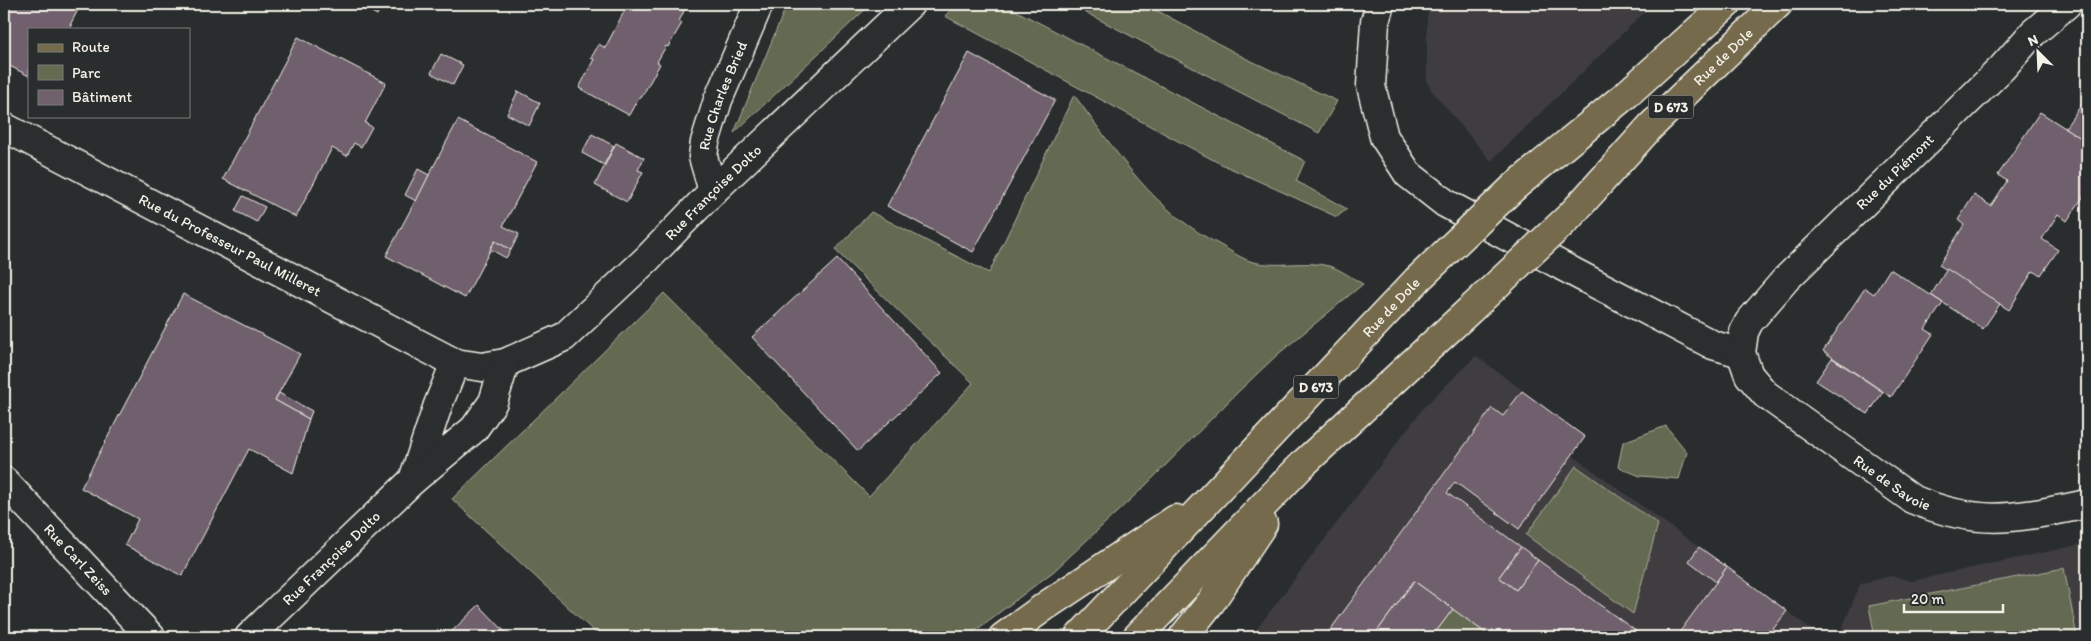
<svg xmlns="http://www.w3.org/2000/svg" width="2091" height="641" font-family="Itim,sans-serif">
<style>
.built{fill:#3f3d41}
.green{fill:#646b51;stroke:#acae9c}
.building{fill:#70616d;stroke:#f4f1e8}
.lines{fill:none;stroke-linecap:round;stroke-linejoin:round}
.minor-casing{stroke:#f4f1e8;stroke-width:31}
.major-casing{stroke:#f4f1e8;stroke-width:31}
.minor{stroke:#2a2d2e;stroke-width:28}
.major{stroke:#746b4b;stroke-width:28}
.major-bridge-casing{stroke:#f4f1e8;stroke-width:31;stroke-linecap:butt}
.major-bridge{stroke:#746b4b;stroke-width:28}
.labels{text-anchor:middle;stroke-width:4.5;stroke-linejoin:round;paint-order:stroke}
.shield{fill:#2a2d2e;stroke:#b7b6b0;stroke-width:1}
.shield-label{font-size:14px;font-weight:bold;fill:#f4f1e8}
.street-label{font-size:15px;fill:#f4f1e8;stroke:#2a2d2e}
</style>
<rect width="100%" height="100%" fill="#2a2d2e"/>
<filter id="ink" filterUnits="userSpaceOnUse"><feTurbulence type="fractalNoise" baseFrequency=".02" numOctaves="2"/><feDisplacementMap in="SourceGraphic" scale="10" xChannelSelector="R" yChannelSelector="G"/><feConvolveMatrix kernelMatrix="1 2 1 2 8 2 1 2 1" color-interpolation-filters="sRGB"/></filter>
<g filter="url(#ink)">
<!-- built -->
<g class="built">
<polygon points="1430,4 1653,4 1491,161 1432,91 1427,81 1427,18"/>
<polygon points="1476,356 1585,437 1573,456 1787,611 1816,633 1814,637 1251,637 1424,407"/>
<polygon points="2087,543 2087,637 1839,637 1860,584 1891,576 1912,581"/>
</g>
<!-- green -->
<g class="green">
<polygon points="787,4 871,4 734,133"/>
<polygon points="956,4 1003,4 1305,161 1296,181 1347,209 1337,217 1219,163 945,16"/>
<polygon points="1069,4 1145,4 1245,58 1337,101 1319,133"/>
<path d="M1074 95C1120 156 1152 210 1222 246 1231 251 1242 259 1253 262 1277 268 1305 260 1329 266 1340 269 1352 278 1363 284L1277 355 1238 392 1147 484 1054 571 967 637H600L452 499 664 293 869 496 973 383 835 250 871 212 989 273Z"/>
<polygon points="1666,426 1687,452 1679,479 1640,476 1618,467 1623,442"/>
<polygon points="1576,466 1658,524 1633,614 1526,535"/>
<polygon points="2064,568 2077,637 1875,637 1869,606"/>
<polygon points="1453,609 1491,637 1432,637"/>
</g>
<!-- building -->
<g class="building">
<polygon points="4,4 81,4 70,25 72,25 70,29 29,29 29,76 4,63"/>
<polygon points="349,4 382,4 377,15 361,6 359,9"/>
<polygon points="628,4 691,4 688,10 685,9 679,21 682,23 668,47 666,46 657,62 660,64 641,98 639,97 629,115 579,88 594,59 591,58 599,44 605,48"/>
<polygon points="298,37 386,83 365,123 372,127 361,147 354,143 347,156 332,148 296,217 223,179"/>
<polygon points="969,53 1055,100 973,252 887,206"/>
<polygon points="441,54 463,65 453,85 431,73"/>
<polygon points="518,91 540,103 529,126 507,114"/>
<polygon points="2082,104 2087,107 2087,142 2065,128"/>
<polygon points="2040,112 2087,142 2087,191 2067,221 2058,214 2042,239 2058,250 2041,275 2033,271 2009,310 1939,265 1964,225 1958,220 1974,195 1991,206 2007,181 1998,175"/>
<polygon points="458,120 537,162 503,226 519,234 511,250 495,241 465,298 386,256"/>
<polygon points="592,134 614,146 604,165 582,153"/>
<polygon points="616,143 644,158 638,170 643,172 627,202 595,185"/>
<polygon points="418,169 429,175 416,201 405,195"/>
<polygon points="243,196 265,207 257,222 235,211"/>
<polygon points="495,241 511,250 506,258 490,249"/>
<polygon points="837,259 942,373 858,451 752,337"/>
<polygon points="1890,269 1943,303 1925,329 1933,334 1891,397 1823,351 1865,288 1874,294"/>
<polygon points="1947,269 2000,304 1983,329 1931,295"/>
<polygon points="183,294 300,354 275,400 309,419 293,473 249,449 182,576 125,545 138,519 81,488"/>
<polygon points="1832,358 1883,392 1868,414 1816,381"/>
<polygon points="1522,391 1585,437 1519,529 1455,482 1447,493 1521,547 1499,577 1516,590 1538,560 1644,637 1491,637 1414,581 1373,637 1325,637 1492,408 1503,416"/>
<polygon points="279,393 312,411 309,419 275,400"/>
<polygon points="1521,547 1538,560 1516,590 1499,577"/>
<polygon points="1699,547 1727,567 1716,582 1689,561"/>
<polygon points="1727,567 1787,611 1767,637 1676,637"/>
<polygon points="1414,581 1453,609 1432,637 1373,637"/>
<polygon points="479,605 510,637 446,637"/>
</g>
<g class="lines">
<!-- minor casing -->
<g class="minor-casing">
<g id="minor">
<polyline points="1380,4 1375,22 1371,86 1384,137 1408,174 1445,203 1577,274 1713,345 1741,353"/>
<path id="s1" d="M2067 4 2033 33 2002 68 1786 279 1749 322 1744 332 1741 353 1749 375 1765 394 1912 499C1981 528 2017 518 2087 504"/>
<path id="s2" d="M4 127 455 363 482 367 505 363 564 337 647 259 713 191 910 4"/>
<path id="s3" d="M713 191 703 157 705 142 718 100 759 4"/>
<polyline points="413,480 438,405 455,363"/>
<path id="s4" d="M4 481 151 637"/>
<path id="s5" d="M249 637 413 480 474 429 493 402 505 363"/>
</g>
</g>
<!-- major casing -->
<g class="major-casing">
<g id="major">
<polyline points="1514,187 1627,94 1727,4"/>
<path id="s6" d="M1570 216 1651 126 1778 4"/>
<polyline points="1003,637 1047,605 1176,519"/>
<path id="s7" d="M1079 637 1417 280"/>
<polyline points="1137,637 1304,463 1472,308"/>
<polyline points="1183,637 1211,602 1263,524"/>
</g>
</g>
<!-- minor -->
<use href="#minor" class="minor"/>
<!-- major -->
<use href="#major" class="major"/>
<!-- major-bridge casing -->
<g class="major-bridge-casing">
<g id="major-bridge">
<polyline points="1417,280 1514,187"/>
<polyline points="1472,308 1570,216"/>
</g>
</g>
<!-- major-bridge -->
<use href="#major-bridge" class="major-bridge"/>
</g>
</g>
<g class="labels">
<!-- shield labels -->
<g class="shield">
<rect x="1648.5" y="95.5" width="45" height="23" rx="4"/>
<rect x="1293.5" y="375.5" width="45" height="23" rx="4"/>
</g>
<g class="shield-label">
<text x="1671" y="112">D 673</text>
<text x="1316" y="392">D 673</text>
</g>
<!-- street labels -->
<g class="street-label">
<text dy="5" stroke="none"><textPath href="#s6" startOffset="221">Rue de Dole</textPath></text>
<text dy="5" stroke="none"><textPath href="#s3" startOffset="100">Rue Charles Bried</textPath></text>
<text transform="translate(1895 172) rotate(-44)" y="5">Rue du Piémont</text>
<text dy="5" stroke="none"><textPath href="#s2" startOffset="832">Rue Françoise Dolto</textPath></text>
<text dy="5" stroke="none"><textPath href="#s2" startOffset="255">Rue du Professeur Paul Milleret</textPath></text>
<text dy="5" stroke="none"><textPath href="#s7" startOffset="454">Rue de Dole</textPath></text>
<text dy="5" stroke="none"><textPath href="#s1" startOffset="686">Rue de Savoie</textPath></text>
<text dy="5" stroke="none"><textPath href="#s4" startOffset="108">Rue Carl Zeiss</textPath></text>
<text dy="5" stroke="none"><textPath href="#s5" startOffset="114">Rue Françoise Dolto</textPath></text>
</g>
</g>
<!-- margin -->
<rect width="2091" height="641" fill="none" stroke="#2a2d2e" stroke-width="20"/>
<rect x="10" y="10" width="2071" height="621" fill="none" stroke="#f4f1e8" stroke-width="2" filter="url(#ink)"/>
<!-- legend -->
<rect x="28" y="28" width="162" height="90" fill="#2a2d2e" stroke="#7b7b78"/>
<rect x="38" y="44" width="25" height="8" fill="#746b4b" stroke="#7b7b78"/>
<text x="72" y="52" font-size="15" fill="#f4f1e8">Route</text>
<rect x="38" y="65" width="25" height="15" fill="#646b51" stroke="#7b7b78"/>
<text x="72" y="78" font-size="15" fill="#f4f1e8">Parc</text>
<rect x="38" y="90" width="25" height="15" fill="#70616d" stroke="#7b7b78"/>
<text x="72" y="102" font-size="15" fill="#f4f1e8">Bâtiment</text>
<!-- north arrow -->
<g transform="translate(2038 52) rotate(336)" stroke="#2a2d2e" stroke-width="4" paint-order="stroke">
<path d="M0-4L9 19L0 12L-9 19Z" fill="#f4f1e8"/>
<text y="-8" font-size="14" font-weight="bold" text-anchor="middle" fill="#f4f1e8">N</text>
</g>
<!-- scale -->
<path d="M1904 604v8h99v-8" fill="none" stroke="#f4f1e8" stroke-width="2.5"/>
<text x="1911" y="604" font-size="15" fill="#f4f1e8" stroke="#2a2d2e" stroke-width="4" paint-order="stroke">20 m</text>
</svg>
